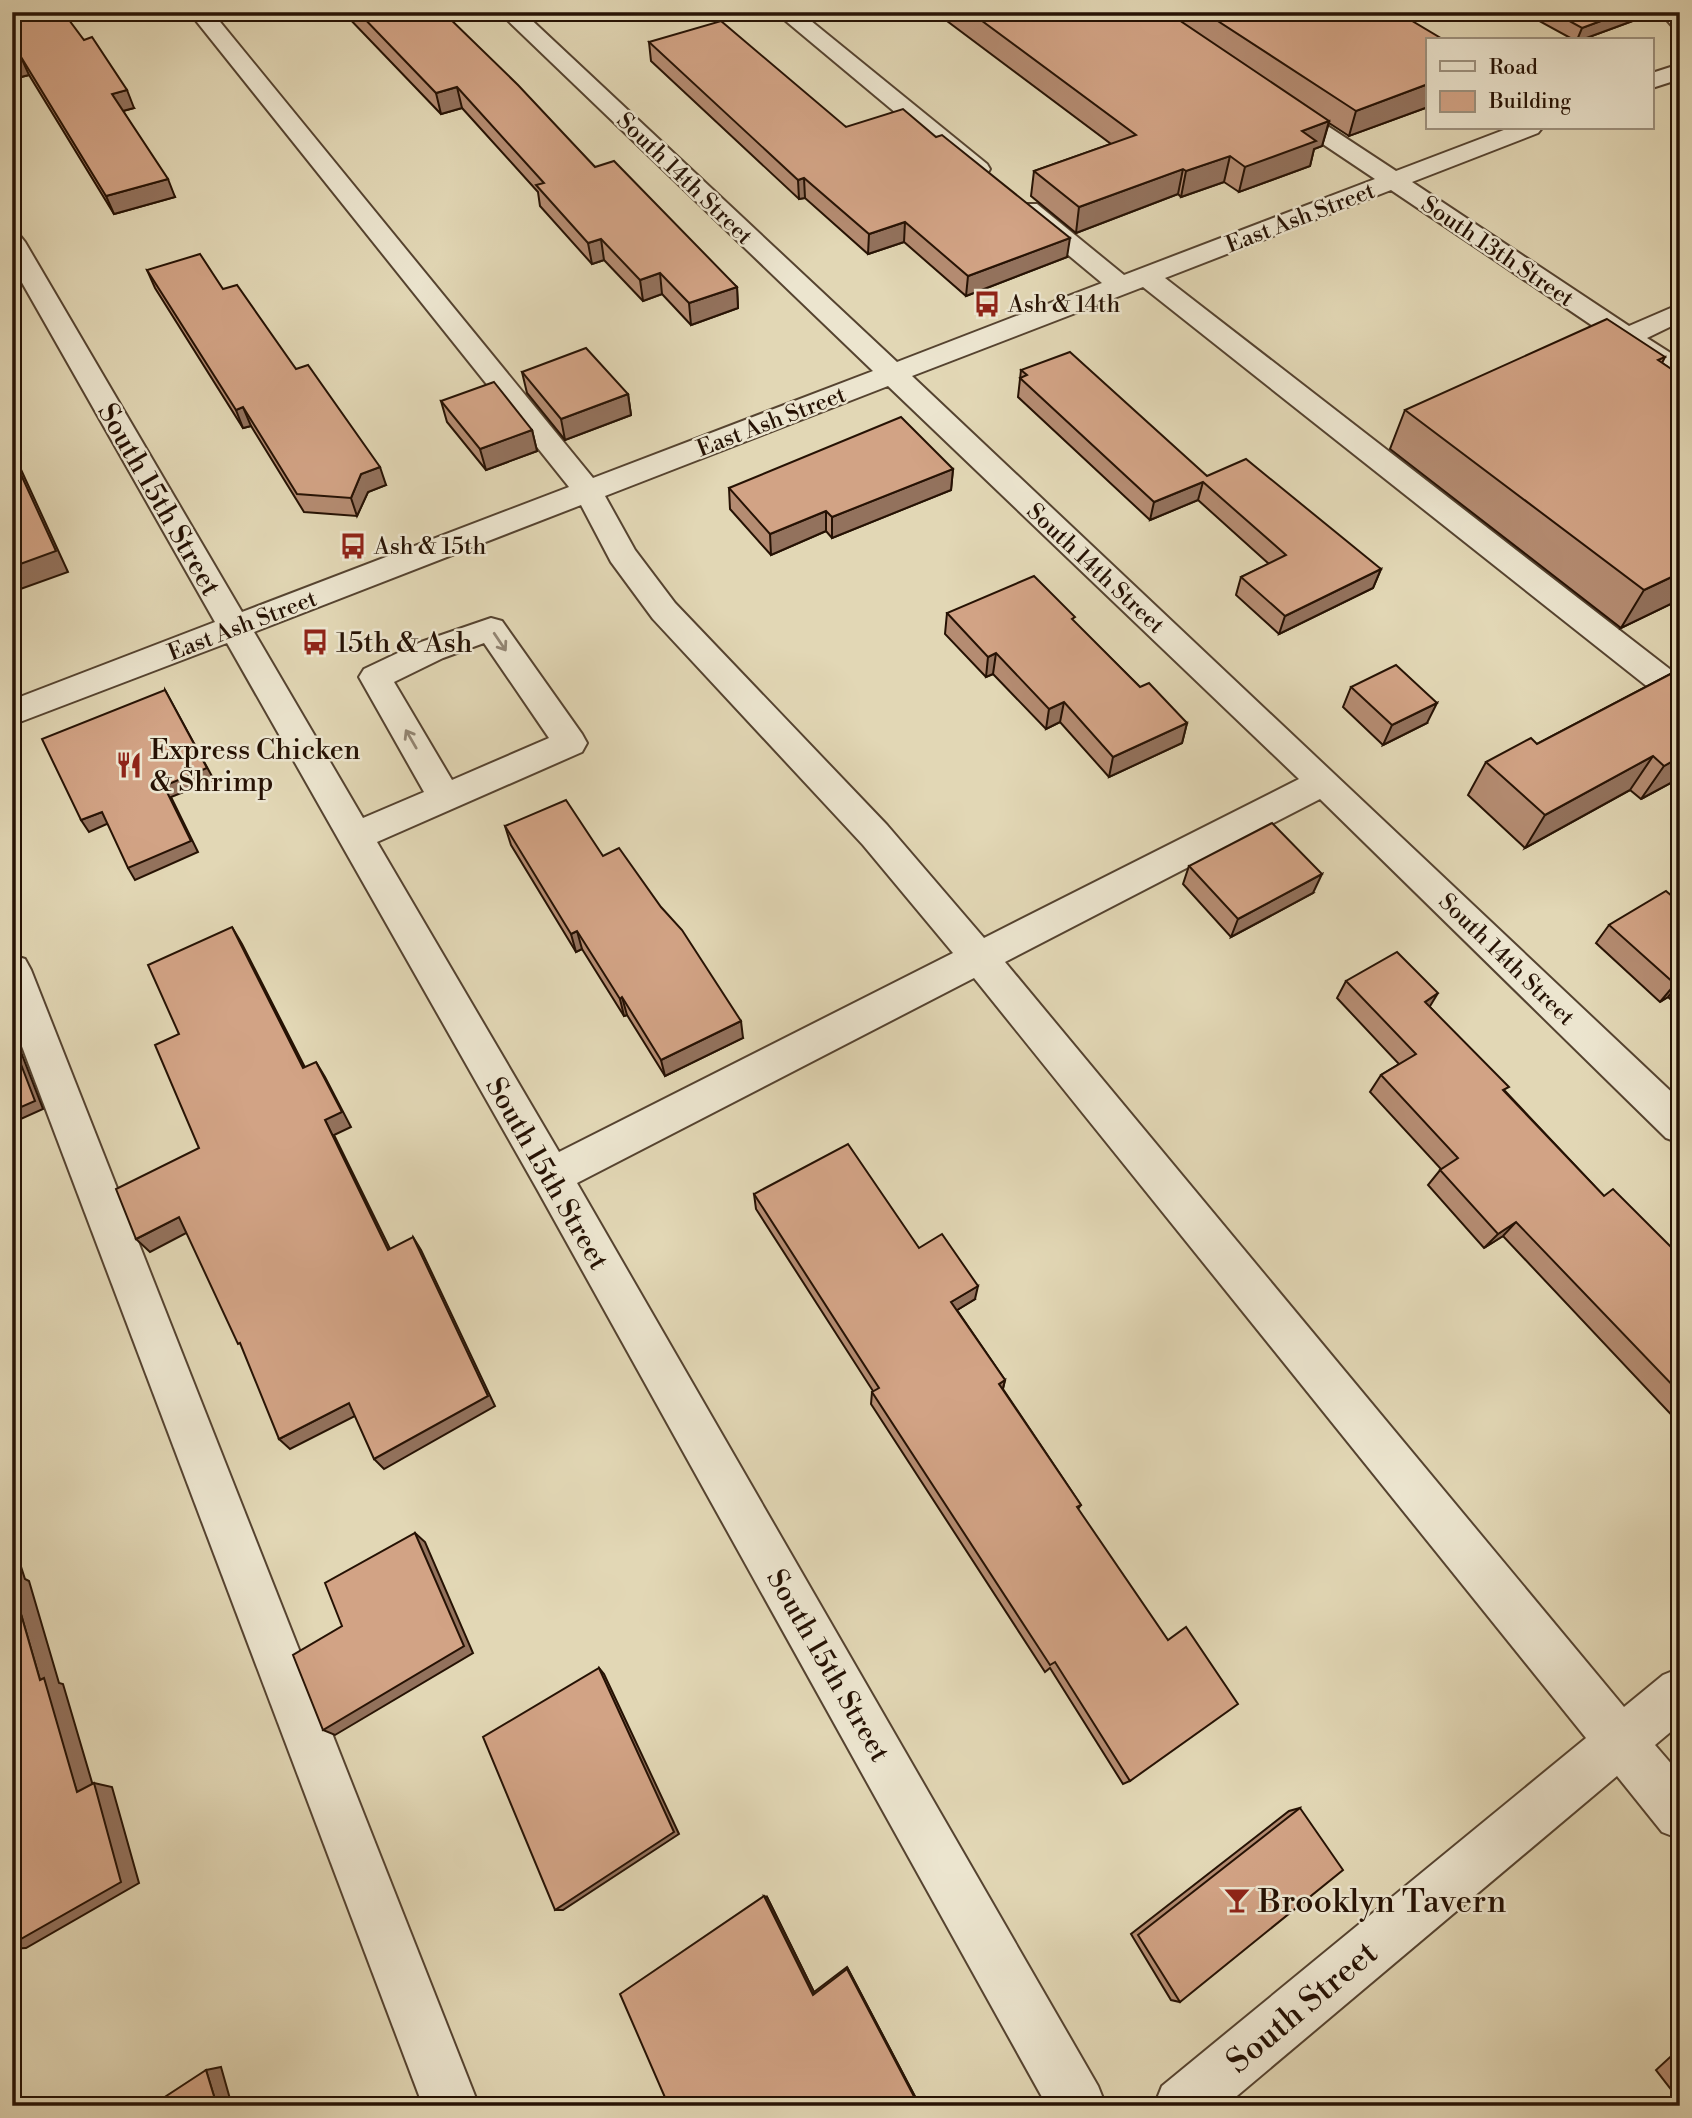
<svg xmlns="http://www.w3.org/2000/svg" width="1692" height="2118" font-family="'Libre Bodoni',serif">
<style>
.lines{fill:none;stroke-linecap:round;stroke-linejoin:round}
.minor-casing{stroke:#554330;stroke-width:4}
.minor{fill:#ece5cf;fill-rule:evenodd}
.wall{fill:#b58c72;stroke:#261204;stroke-width:2}
.shaded-wall{fill:#93725d;stroke:#261204;stroke-width:2}
.building{fill:#d2a385;stroke:#261204;stroke-width:2}
.oneway{stroke:#938674}
.labels{text-anchor:middle;stroke-width:5;stroke-linejoin:round;paint-order:stroke}
.far-street-label{font-size:23px;fill:#261204;stroke:#ece5cf}
.far-poi-label{font-size:23px;fill:#261204;stroke:#ece5cf;text-anchor:start}
.street-label{font-size:28px;fill:#261204;stroke:#ece5cf}
.poi-label{font-size:28px;fill:#261204;stroke:#ece5cf;text-anchor:start}
.near-poi-label{font-size:33px;fill:#261204;stroke:#ece5cf;text-anchor:start}
.near-street-label{font-size:33px;fill:#261204;stroke:#ece5cf}
</style>
<rect width="100%" height="100%" fill="#e2d7b5"/>
<filter id="stains"><feTurbulence type="fractalNoise" baseFrequency=".00286" numOctaves="4"/><feColorMatrix values="0 0 0 0 .2 0 0 0 0 .09 0 0 0 0 .02 0 0 0 .5 -.17"/></filter>
<radialGradient id="worn" r=".72"><stop offset=".6" stop-color="#630" stop-opacity="0"/><stop offset="1" stop-color="#630" stop-opacity=".3"/></radialGradient>
<g class="lines">
<!-- minor casing -->
<g class="minor-casing">
<g id="minor">
<path d="M189 12H212L593 478 873 371 499 12H523L897 362 1102 283 1019 214 1016 209 1019 204H1037L1124 275 1375 179 1275 112 1271 107 1275 102H1291L1396 171 1509 128H1542L1538 133 1412 182 1629 326 1680 304V322L1647 338 1680 359V380L1670 378 1391 190 1165 278 1680 677V707L1668 703 1143 287 912 376 1680 1100V1143L1666 1138 1320 799 1005 962 1624 1707 1663 1675 1680 1668V1724L1655 1745 1680 1774V1839L1662 1832 1617 1776 1225 2106H1154L1162 2086 1586 1738 974 978 577 1183 1098 2086 1106 2106H1047L537 1189 227 643 12 725V700L215 622 12 265V234L21 237 25 242 242 612 569 487ZM888 386 1299 779 984 938 887 825 675 603 635 550 605 496ZM581 505 611 562 653 619 863 845 953 953 559 1152 377 842 582 752 587 743 582 734 502 621 491 618 421 642 364 669 359 677 424 792 363 818 254 632ZM484 643 549 738 452 780 394 682 443 658Z"/>
<polygon points="775,12 800,12 987,164 990,169 987,174 969,174"/>
<polygon points="1660,12 1680,12 1680,27 1672,26"/>
<polygon points="1680,64 1680,79 1652,88 1652,73"/>
<polygon points="12,955 25,959 31,970 479,2106 423,2106 12,1020"/>
</g>
</g>
<!-- minor -->
<use href="#minor" class="minor"/>
</g>
<!-- wall -->
<g class="wall">
<polygon points="12,12 134,108 123,111 175,197 114,214 29,75 17,78 12,71"/>
<polygon points="343,12 443,12 595,167 737,287 738,308 691,325 662,294 643,301 604,260 592,264 540,206 538,192 462,108 441,114"/>
<polygon points="935,12 1397,12 1428,40 1428,107 1349,136 1329,123 1322,146 1314,149 1310,166 1239,192 1224,182 1181,197 1178,194 1076,233 1031,196 1034,171 1111,144"/>
<polygon points="1523,12 1657,12 1581,40 1574,40"/>
<polygon points="649,42 846,127 1067,257 966,296 904,242 868,254 805,198 799,199 651,61"/>
<polygon points="147,270 223,289 296,369 386,485 368,492 357,516 304,512 251,426 243,428 155,288"/>
<polygon points="1665,357 1662,363 1680,375 1680,598 1679,600 1621,628 1390,449 1405,410"/>
<polygon points="1021,370 1207,476 1381,569 1373,588 1279,634 1236,595 1241,577 1269,564 1198,500 1150,520 1018,397"/>
<polygon points="522,372 628,394 631,415 565,440 527,393"/>
<polygon points="441,401 532,430 537,451 486,470 447,422"/>
<polygon points="953,469 951,490 832,538 826,531 771,555 730,509 729,488"/>
<polygon points="947,613 1074,622 1140,687 1187,723 1182,743 1109,777 1060,722 1046,729 993,674 986,677 945,634"/>
<polygon points="1680,669 1680,778 1641,799 1630,790 1525,848 1468,795 1486,762 1537,744"/>
<polygon points="1351,687 1427,723 1383,745 1343,707"/>
<polygon points="505,826 603,856 743,1038 665,1076 627,1015 624,1016 582,949 576,952 511,845"/>
<polygon points="1189,866 1313,893 1231,937 1183,884"/>
<polygon points="1680,903 1680,1008 1668,997 1660,1002 1596,943 1609,925"/>
<polygon points="1346,981 1430,1007 1505,1091 1604,1196 1680,1256 1680,1424 1503,1236 1484,1248 1428,1185 1441,1169 1370,1092 1381,1075 1399,1064 1337,998"/>
<polygon points="754,1194 919,1248 975,1299 957,1310 1005,1380 1003,1389 1081,1505 1078,1509 1130,1781 1123,1784 1050,1668 1045,1672 871,1404 872,1392 873,1391 756,1209"/>
<polygon points="1300,1808 1180,2002 1171,2000 1131,1934 1289,1811"/>
<polygon points="767,1897 814,1992 847,1967 920,2106 660,2106 667,2101"/>
<polygon points="1680,2048 1680,2101 1656,2070"/>
</g>
<!-- shaded-wall -->
<g class="shaded-wall">
<polygon points="1625,12 1657,12 1581,40 1577,40 1582,28"/>
<polygon points="21,57 29,75 17,78 12,68 12,60"/>
<polygon points="1428,84 1428,107 1349,136 1356,111"/>
<polygon points="457,87 462,108 441,114 436,93"/>
<polygon points="127,90 134,108 119,112 112,94"/>
<polygon points="1329,121 1322,146 1314,149 1310,166 1239,192 1245,167 1302,131"/>
<polygon points="1230,156 1224,182 1181,197 1186,171"/>
<polygon points="1183,169 1178,194 1076,233 1079,207"/>
<polygon points="804,178 805,198 799,199 798,180"/>
<polygon points="168,179 175,197 114,214 106,196"/>
<polygon points="905,222 904,242 868,254 869,234"/>
<polygon points="1070,238 1067,257 966,296 968,276"/>
<polygon points="601,239 604,260 592,264 588,243"/>
<polygon points="660,273 662,294 643,301 640,280"/>
<polygon points="737,287 738,308 691,325 689,303"/>
<polygon points="628,394 631,415 565,440 561,419"/>
<polygon points="243,407 251,426 243,428 236,410"/>
<polygon points="532,430 537,451 486,470 480,449"/>
<polygon points="12,450 68,572 12,592"/>
<polygon points="380,467 386,485 368,492 357,516 351,498 361,474"/>
<polygon points="953,469 951,490 832,538 832,517"/>
<polygon points="1203,482 1198,500 1150,520 1154,502"/>
<polygon points="826,511 826,531 771,555 770,534"/>
<polygon points="1381,569 1373,588 1279,634 1285,616"/>
<polygon points="1680,573 1680,598 1679,600 1621,628 1644,590"/>
<polygon points="996,653 993,674 986,677 988,657"/>
<polygon points="165,690 214,780 171,797 198,852 135,880 128,868 164,786"/>
<polygon points="1064,702 1060,722 1046,729 1049,709"/>
<polygon points="1437,703 1427,723 1383,745 1392,725"/>
<polygon points="1187,723 1182,743 1109,777 1113,757"/>
<polygon points="1653,756 1630,790 1525,848 1545,815"/>
<polygon points="1680,757 1680,778 1641,799 1664,766"/>
<polygon points="102,812 109,823 89,832 81,820"/>
<polygon points="1322,874 1313,893 1231,937 1238,919"/>
<polygon points="232,927 242,944 313,1083 303,1068"/>
<polygon points="577,931 582,949 576,952 571,934"/>
<polygon points="1680,982 1680,983 1668,997 1660,1002 1675,984"/>
<polygon points="1438,993 1427,1011 1425,1002"/>
<polygon points="622,997 627,1015 624,1016 620,999"/>
<polygon points="741,1021 743,1038 665,1076 661,1060"/>
<polygon points="12,1039 19,1047 43,1109 12,1123"/>
<polygon points="316,1062 325,1077 351,1127 334,1135 397,1263 388,1250 325,1120"/>
<polygon points="179,1217 192,1230 150,1252 136,1239"/>
<polygon points="1516,1222 1503,1236 1484,1248 1498,1234"/>
<polygon points="413,1237 421,1250 495,1406 384,1469 374,1459"/>
<polygon points="978,1286 975,1299 949,1315 951,1302"/>
<polygon points="1005,1380 1002,1392 999,1384"/>
<polygon points="12,1403 17,1419 12,1421"/>
<polygon points="349,1403 359,1414 290,1449 279,1439"/>
<polygon points="415,1533 425,1542 473,1653 335,1735 323,1730"/>
<polygon points="12,1539 25,1579 29,1581 59,1683 63,1684 96,1796 77,1792 40,1680 12,1583"/>
<polygon points="599,1668 604,1674 679,1834 563,1910 555,1910"/>
<polygon points="94,1783 112,1787 139,1883 26,1948 12,1949 12,1944"/>
<polygon points="764,1896 767,1897 814,1992 813,1995"/>
<polygon points="847,1967 920,2106 919,2106 847,1969"/>
<polygon points="221,2067 232,2106 217,2106 206,2070"/>
</g>
<!-- building -->
<g class="building">
<polygon points="12,12 63,12 84,40 92,37 127,90 112,94 168,179 106,196 21,57 12,60"/>
<polygon points="358,12 443,12 518,85 595,167 614,161 737,287 689,303 660,273 640,280 601,239 588,243 536,185 544,183 457,87 436,93"/>
<polygon points="970,12 1167,12 1329,121 1302,131 1316,141 1245,167 1230,156 1186,171 1183,169 1079,207 1034,171 1136,135"/>
<polygon points="1204,12 1397,12 1444,40 1428,40 1428,84 1356,111"/>
<polygon points="1553,12 1625,12 1582,28"/>
<polygon points="721,21 846,127 903,109 936,137 942,135 1070,238 968,276 905,222 869,234 804,178 798,180 649,42"/>
<polygon points="200,254 223,289 237,285 296,369 308,365 380,467 361,474 351,498 297,494 243,407 236,410 147,270"/>
<polygon points="1607,319 1665,357 1658,360 1680,375 1680,573 1644,590 1405,410"/>
<polygon points="586,348 628,394 561,419 522,372"/>
<polygon points="1070,352 1207,476 1246,459 1381,569 1285,616 1241,577 1286,555 1203,482 1154,502 1020,378 1027,375 1021,370"/>
<polygon points="494,382 532,430 480,449 441,401"/>
<polygon points="901,417 953,469 832,517 826,511 770,534 729,488"/>
<polygon points="12,455 56,551 12,567"/>
<polygon points="1034,576 1075,617 1072,619 1140,687 1149,683 1187,723 1113,757 1064,702 1049,709 996,653 988,657 947,613"/>
<polygon points="1396,665 1437,703 1392,725 1351,687"/>
<polygon points="1680,669 1680,757 1664,766 1653,756 1545,815 1486,762 1531,738 1537,744"/>
<polygon points="165,690 207,768 164,786 191,841 128,868 102,812 81,820 42,739"/>
<polygon points="566,800 603,856 619,848 661,907 682,930 741,1021 661,1060 622,997 620,999 577,931 571,934 505,826"/>
<polygon points="1272,823 1322,874 1238,919 1189,866"/>
<polygon points="1666,891 1680,903 1680,982 1675,984 1609,925"/>
<polygon points="232,927 303,1068 316,1062 342,1112 325,1120 388,1250 413,1237 488,1396 374,1459 349,1403 279,1439 240,1343 238,1344 179,1217 136,1239 116,1189 199,1148 155,1045 179,1034 148,965"/>
<polygon points="1397,952 1438,993 1425,1002 1509,1087 1503,1090 1604,1196 1613,1189 1680,1256 1680,1393 1516,1222 1498,1234 1440,1170 1458,1158 1381,1075 1416,1054 1346,981"/>
<polygon points="12,1041 35,1101 12,1111"/>
<polygon points="848,1144 919,1248 942,1234 978,1286 951,1302 1005,1380 999,1384 1081,1505 1077,1507 1168,1640 1186,1627 1238,1704 1130,1781 1055,1662 1050,1665 872,1392 879,1388 754,1194"/>
<polygon points="415,1533 464,1646 323,1730 293,1655 342,1626 325,1583"/>
<polygon points="12,1583 40,1680 44,1678 77,1792 94,1783 121,1882 12,1944"/>
<polygon points="599,1668 674,1832 555,1910 483,1737"/>
<polygon points="1300,1808 1343,1870 1180,2002 1138,1935"/>
<polygon points="764,1896 813,1995 847,1969 919,2106 663,2106 667,2102 620,1994"/>
<polygon points="206,2070 217,2106 151,2106"/>
</g>
<!-- one-way arrows -->
<defs><path id="oneway-shaft" d="M-6 0H5M1.5-3L5.5 0L1.5 3" fill="none" stroke-width="1.6" stroke-linecap="round" stroke-linejoin="round" transform="scale(1.75)"/></defs>
<g class="oneway">
<use href="#oneway-shaft" transform="translate(500 642) rotate(56)"/>
<use href="#oneway-shaft" transform="translate(411 739) rotate(-120)"/>
</g>
<!-- icons -->
<defs>
<g id="bus-bare" transform="scale(2.1)"><path d="M-5-6H5V4H4V6H2V4H-2V6H-4V4H-5ZM-3.5-4V0h7V-4ZM-3.5 1.2v1.5H-2V1.2ZM2 1.2v1.5H3.5V1.2Z" fill="#8f2418" stroke="#ece5cf" stroke-width="2.5" paint-order="stroke"/></g>
<g id="restaurant-bare" transform="scale(2.1)"><path d="M-5-6h1v4h1v-4h1v4h1v-4h1v5L-1.5 .5V6h-2V.5L-5-1ZM5-6V6H3V1.5H1.5Q1.5-4 5-6Z" fill="#8f2418" stroke="#ece5cf" stroke-width="2.5" paint-order="stroke"/></g>
<g id="bar-bare" transform="scale(2.1)"><path d="M-6-5H6L.8 .8V4.5H3.5V6h-7V4.5H-.8V.8Z" fill="#8f2418" stroke="#ece5cf" stroke-width="2.5" paint-order="stroke"/></g>
</defs>
<g fill-rule="evenodd">
<use href="#bus-bare" x="987" y="304"/>
<use href="#bus-bare" x="353" y="546"/>
<use href="#bus-bare" x="315" y="642"/>
<use href="#restaurant-bare" x="129" y="765"/>
<use href="#bar-bare" x="1237" y="1900"/>
</g>
<g class="labels">
<!-- far-street labels -->
<g class="far-street-label">
<text transform="translate(685 178) rotate(44)" y="8">South 14th Street</text>
<text transform="translate(1300 217) rotate(-21)" y="8">East Ash Street</text>
<text transform="translate(1498 251) rotate(34)" y="8">South 13th Street</text>
<text transform="translate(771 421) rotate(-21)" y="8">East Ash Street</text>
<text transform="translate(1096 568) rotate(43)" y="8">South 14th Street</text>
<text transform="translate(242 625) rotate(-21)" y="8">East Ash Street</text>
<text transform="translate(1507 959) rotate(44)" y="8">South 14th Street</text>
</g>
<!-- far-poi labels -->
<g class="far-poi-label">
<text x="1008" y="312">Ash &amp; 14th</text>
<text x="374" y="554">Ash &amp; 15th</text>
</g>
<!-- street labels -->
<g class="street-label">
<text transform="translate(160 499) rotate(60)" y="10">South 15th Street</text>
<text transform="translate(548 1173) rotate(60)" y="10">South 15th Street</text>
<text transform="translate(829 1665) rotate(60)" y="10">South 15th Street</text>
</g>
<!-- poi labels -->
<g class="poi-label">
<text x="336" y="652">15th &amp; Ash</text>
<text x="150" y="759">Express Chicken<tspan x="150" dy="32">&amp; Shrimp</tspan></text>
</g>
<!-- near-poi labels -->
<g class="near-poi-label">
<text x="1258" y="1912">Brooklyn Tavern</text>
</g>
<!-- near-street labels -->
<g class="near-street-label">
<text transform="translate(1301 2006) rotate(-40)" y="12">South Street</text>
</g>
</g>
<!-- margin -->
<rect width="1692" height="2118" fill="none" stroke="#e2d7b5" stroke-width="42"/>
<rect x="14" y="14" width="1664" height="2090" fill="none" stroke="#261204" stroke-width="3.5"/>
<rect x="21" y="21" width="1650" height="2076" fill="none" stroke="#261204" stroke-width="2"/>
<!-- legend -->
<rect x="1426" y="38" width="228" height="91" fill="#ece5cf" stroke="#9d917e" stroke-width="2"/>
<rect x="1440" y="61" width="35" height="10" fill="#ece5cf" stroke="#9d917e" stroke-width="2"/>
<text x="1489" y="74" font-size="21" fill="#261204">Road</text>
<rect x="1440" y="91" width="35" height="21" fill="#d2a385" stroke="#9d917e" stroke-width="2"/>
<text x="1489" y="108" font-size="21" fill="#261204">Building</text>
<rect width="100%" height="100%" filter="url(#stains)"/>
<rect width="100%" height="100%" fill="url(#worn)"/>
</svg>
